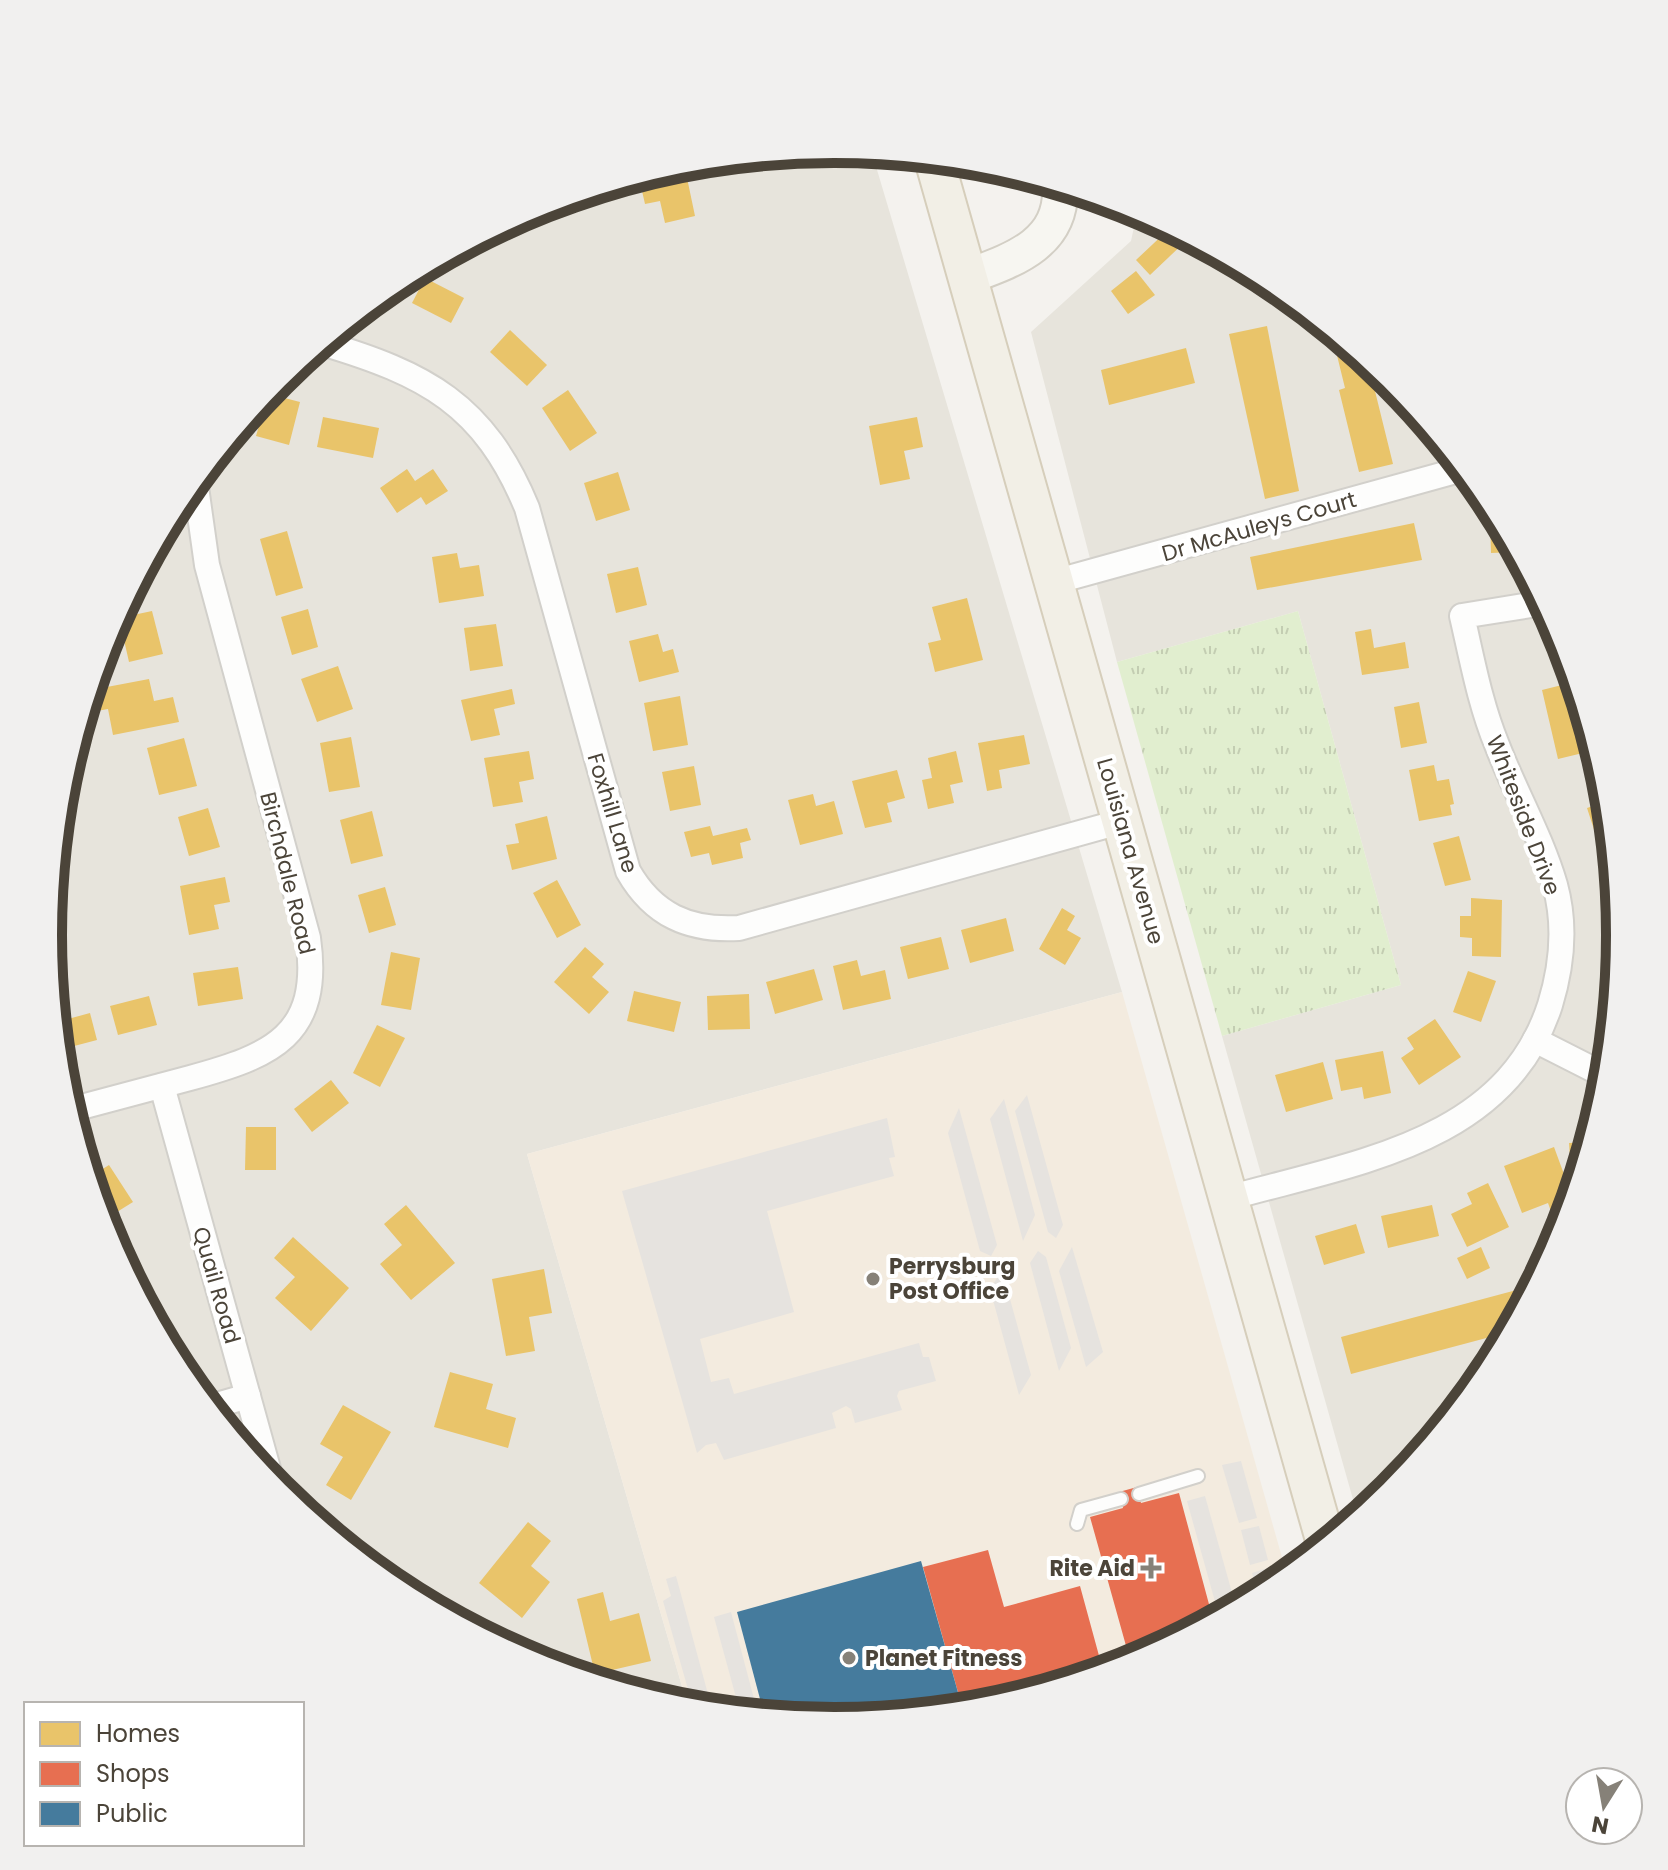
<svg xmlns="http://www.w3.org/2000/svg" width="1668" height="1870" font-family="Poppins,sans-serif">
<style>
.residential{fill:#e7e4dc}
.commercial{fill:#f3ebdf}
.grass{fill:url(#grass-tufts)}
.parking{fill:#e6e3df}
.homes{fill:#e9c46a}
.shops{fill:#e76f51}
.public{fill:#457b9d}
.lines{fill:none;stroke-linecap:round;stroke-linejoin:round}
.lane-casing{stroke:#d2d0cb;stroke-width:16}
.street-casing{stroke:#d2d0cb;stroke-width:28}
.secondary-casing{stroke:#d3cfc5;stroke-width:38}
.primary-casing{stroke:#d6cebb;stroke-width:42}
.lane{stroke:#fdfdfc;stroke-width:12}
.street{stroke:#fdfdfc;stroke-width:24}
.secondary{stroke:#f7f6f1;stroke-width:34}
.primary{stroke:#f2efe6;stroke-width:38}
.poi-dot{fill:#868178;stroke:#fff;stroke-width:3}
.labels{text-anchor:middle;stroke-width:8;stroke-linejoin:round;paint-order:stroke}
.street-label{font-size:22px;fill:#4b4439;stroke:#fff}
.poi-label{font-size:22px;font-weight:bold;fill:#4b4439;stroke:#fff;text-anchor:start}
.rim{fill:none;stroke:#4b4439;stroke-width:10}
</style>
<defs>
<pattern id="grass-tufts" width="24" height="20" patternUnits="userSpaceOnUse" patternTransform="scale(2)"><rect width="24" height="20" fill="#e1eecf"/><path d="M3 7l-1-3M5 7V3M7 7l1-3M15 17l-1-3M17 17v-4M19 17l1-3" fill="none" stroke="#c3cdb2"/></pattern>
</defs>
<rect width="100%" height="100%" fill="#f4f2ee"/>
<!-- residential -->
<g class="residential">
<polygon points="834,149 872,153 1122,992 527,1154 688,1707 533,1661 397,1588 278,1490 180,1371 108,1235 63,1088 48,935 63,781 108,634 181,498 279,379 398,281 534,209 681,164"/>
<polygon points="1126,206 1271,282 1390,380 1488,499 1560,635 1605,782 1620,935 1605,1089 1560,1236 1487,1372 1389,1491 1358,1517 1222,1036 1401,985 1298,611 1117,662 1031,332 1131,241 1134,227"/>
</g>
<!-- commercial -->
<polygon class="commercial" points="1122,992 1287,1575 1270,1589 1134,1661 987,1706 834,1721 688,1707 527,1154"/>
<!-- grass -->
<polygon class="grass" points="1298,611 1401,985 1222,1036 1117,662"/>
<!-- parking -->
<g class="parking">
<polygon points="1027,1095 1063,1225 1056,1238 1048,1232 1015,1111"/>
<polygon points="1004,1099 1035,1215 1023,1241 990,1119"/>
<polygon points="959,1108 997,1245 991,1256 980,1251 948,1133"/>
<polygon points="887,1118 895,1157 889,1158 894,1176 767,1211 794,1312 700,1339 711,1382 729,1378 734,1394 919,1343 923,1357 929,1357 936,1381 899,1391 897,1396 902,1410 855,1423 851,1409 846,1406 832,1413 836,1428 724,1460 716,1443 706,1445 697,1453 622,1191"/>
<polygon points="1072,1247 1103,1352 1086,1367 1059,1271"/>
<polygon points="1038,1251 1046,1257 1071,1348 1059,1371 1030,1263"/>
<polygon points="1002,1270 1031,1375 1019,1395 990,1289"/>
<polygon points="1241,1461 1257,1518 1239,1523 1222,1465"/>
<polygon points="1205,1496 1236,1607 1219,1616 1187,1501"/>
<polygon points="1259,1526 1268,1560 1250,1565 1241,1530"/>
<polygon points="1271,1567 1276,1584 1258,1595 1252,1573"/>
<polygon points="676,1576 712,1709 693,1707 663,1601 671,1596 666,1579"/>
<polygon points="731,1612 758,1714 740,1712 714,1617"/>
</g>
<!-- homes -->
<g class="homes">
<polygon points="686,173 695,216 665,223 660,201 645,204 640,182"/>
<polygon points="1170,228 1189,238 1150,275 1136,260"/>
<polygon points="1136,271 1155,295 1128,314 1111,291"/>
<polygon points="425,278 464,298 451,323 412,303"/>
<polygon points="1267,326 1299,491 1265,499 1229,334"/>
<polygon points="510,330 547,365 527,386 490,352"/>
<polygon points="1331,331 1377,369 1380,382 1373,383 1393,464 1359,472 1339,390 1345,388"/>
<polygon points="1186,348 1195,383 1109,405 1101,370"/>
<polygon points="568,390 597,433 570,451 542,408"/>
<polygon points="273,395 300,402 289,445 256,436 265,405 270,406"/>
<polygon points="323,417 379,428 373,458 317,447"/>
<polygon points="917,417 923,447 904,451 910,479 880,485 869,426"/>
<polygon points="407,469 415,481 433,469 448,491 426,505 421,497 397,513 380,488"/>
<polygon points="618,472 630,510 596,521 584,483"/>
<polygon points="1490,518 1498,518 1516,552 1491,553"/>
<polygon points="1414,523 1422,560 1257,590 1250,557"/>
<polygon points="287,531 303,588 276,596 260,539"/>
<polygon points="457,553 460,568 479,565 484,596 439,603 432,557"/>
<polygon points="638,567 647,605 616,613 607,574"/>
<polygon points="967,598 983,660 935,672 928,643 941,640 932,607"/>
<polygon points="308,609 318,647 292,655 281,617"/>
<polygon points="152,611 163,654 129,662 119,618"/>
<polygon points="496,624 503,666 470,671 464,628"/>
<polygon points="1371,629 1374,648 1405,642 1409,668 1362,675 1355,632"/>
<polygon points="658,634 663,652 673,649 679,672 639,682 629,641"/>
<polygon points="338,666 353,709 317,722 301,679"/>
<polygon points="149,679 154,701 173,697 179,722 113,735 108,709 91,712 91,690"/>
<polygon points="1566,684 1576,724 1587,722 1591,735 1584,736 1587,752 1558,759 1542,690"/>
<polygon points="512,689 515,704 494,709 500,735 471,741 461,700"/>
<polygon points="680,696 688,745 653,751 644,703"/>
<polygon points="1419,702 1427,743 1401,748 1394,707"/>
<polygon points="1024,735 1030,764 999,770 1002,788 987,791 978,743"/>
<polygon points="351,737 360,787 329,792 320,743"/>
<polygon points="184,738 197,786 159,795 147,748"/>
<polygon points="529,751 534,779 519,782 523,802 493,807 484,758"/>
<polygon points="956,751 963,782 950,785 954,803 928,809 922,780 932,778 928,758"/>
<polygon points="1434,765 1437,781 1449,779 1454,804 1450,805 1452,815 1419,821 1409,770"/>
<polygon points="694,766 701,805 670,811 662,772"/>
<polygon points="897,770 905,798 887,803 892,822 865,828 852,781"/>
<polygon points="1605,785 1611,847 1601,851 1587,808 1599,804 1594,789"/>
<polygon points="813,794 816,806 834,801 843,834 800,845 788,800"/>
<polygon points="208,808 220,847 189,856 178,817"/>
<polygon points="372,811 383,856 351,864 340,820"/>
<polygon points="547,816 557,859 512,870 506,845 519,843 515,824"/>
<polygon points="710,826 713,836 747,828 751,840 740,843 743,858 712,865 709,853 691,857 684,832"/>
<polygon points="1459,836 1471,880 1445,886 1433,843"/>
<polygon points="225,877 230,902 214,905 219,929 189,935 180,886"/>
<polygon points="557,880 581,925 557,938 533,893"/>
<polygon points="385,887 396,925 369,933 358,895"/>
<polygon points="1471,898 1502,900 1501,957 1472,956 1472,938 1460,937 1460,916 1471,916"/>
<polygon points="1062,908 1075,916 1067,930 1081,938 1065,965 1039,949"/>
<polygon points="1006,918 1014,951 970,963 961,930"/>
<polygon points="941,937 949,969 908,979 900,947"/>
<polygon points="585,947 604,964 592,977 609,992 589,1014 554,982"/>
<polygon points="391,952 420,958 411,1010 381,1005"/>
<polygon points="857,960 861,976 885,970 891,999 843,1010 833,966"/>
<polygon points="238,967 243,999 198,1006 193,973"/>
<polygon points="814,969 823,1000 775,1014 766,982"/>
<polygon points="1468,971 1496,981 1481,1022 1453,1012"/>
<polygon points="634,991 681,1002 674,1032 627,1021"/>
<polygon points="749,994 750,1029 708,1030 707,996"/>
<polygon points="149,996 157,1025 118,1035 110,1006"/>
<polygon points="90,1013 97,1040 59,1050 57,1022"/>
<polygon points="1435,1019 1461,1057 1419,1085 1401,1058 1414,1049 1407,1038"/>
<polygon points="377,1025 405,1038 380,1087 353,1073"/>
<polygon points="1383,1051 1391,1093 1364,1099 1362,1087 1341,1091 1335,1060"/>
<polygon points="1323,1062 1333,1099 1286,1112 1275,1075"/>
<polygon points="331,1080 349,1103 312,1132 294,1109"/>
<polygon points="246,1127 276,1127 276,1170 245,1170"/>
<polygon points="1589,1142 1579,1175 1571,1175 1569,1143"/>
<polygon points="1554,1147 1572,1196 1565,1220 1555,1223 1548,1203 1522,1213 1504,1166"/>
<polygon points="109,1165 133,1202 104,1220 90,1177"/>
<polygon points="1488,1183 1509,1227 1467,1247 1451,1214 1472,1204 1467,1193"/>
<polygon points="406,1205 455,1263 411,1300 380,1264 402,1245 384,1224"/>
<polygon points="1432,1205 1439,1236 1388,1248 1381,1216"/>
<polygon points="1356,1224 1365,1253 1324,1265 1315,1236"/>
<polygon points="293,1237 349,1288 311,1331 275,1298 295,1277 274,1258"/>
<polygon points="1481,1247 1490,1268 1467,1279 1457,1258"/>
<polygon points="544,1269 552,1313 529,1317 535,1351 506,1356 492,1279"/>
<polygon points="1524,1288 1527,1299 1509,1332 1351,1374 1341,1337"/>
<polygon points="163,1321 165,1343 154,1322"/>
<polygon points="450,1372 493,1384 486,1409 516,1418 508,1448 434,1427"/>
<polygon points="343,1405 391,1432 351,1500 326,1485 343,1457 320,1444"/>
<polygon points="1456,1410 1449,1419 1444,1425 1441,1413"/>
<polygon points="528,1522 551,1541 531,1566 550,1582 522,1618 479,1583"/>
<polygon points="368,1564 434,1593 429,1605 397,1588"/>
<polygon points="603,1592 610,1621 639,1613 651,1661 595,1674 577,1599"/>
</g>
<!-- shops -->
<g class="shops">
<polygon points="1137,1487 1141,1503 1179,1493 1213,1619 1130,1660 1090,1517 1123,1508 1119,1492"/>
<polygon points="988,1550 1004,1607 1080,1586 1101,1663 961,1703 923,1567"/>
</g>
<!-- public -->
<polygon class="public" points="921,1561 961,1703 928,1712 834,1721 764,1714 737,1612"/>
<g class="lines">
<!-- lane casing -->
<g class="lane-casing">
<g id="lane">
<polyline points="1139,1494 1198,1476"/>
<polyline points="1077,1524 1081,1510 1121,1499"/>
</g>
</g>
<!-- street casing -->
<g class="street-casing">
<g id="street">
<path d="M322 343C426 374 484 404 527 508L628 871C653 915 689 931 739 928L1123 821"/>
<polyline points="1054,582 1463,469"/>
<polyline points="1535,1040 1606,1076"/>
<polyline points="162,1086 272,1483"/>
<path d="M70 1110C110 1099 150 1089 190 1078 271 1056 322 1036 308 938L207 565 195 480"/>
<path d="M1229 1198C1351 1163 1505 1144 1550 1005 1562 966 1566 925 1555 885 1541 837 1515 792 1497 745 1480 704 1472 659 1462 616L1543 603"/>
<polyline points="210,1407 248,1396"/>
</g>
</g>
<!-- secondary casing -->
<g class="secondary-casing">
<path id="secondary" d="M967 277C1013 260 1063 244 1060 186"/>
</g>
<!-- primary casing -->
<g class="primary-casing">
<polyline id="primary" points="934,159 1326,1543"/>
</g>
<!-- lane -->
<use href="#lane" class="lane"/>
<!-- street -->
<use href="#street" class="street"/>
<!-- secondary -->
<use href="#secondary" class="secondary"/>
<!-- primary -->
<use href="#primary" class="primary"/>
</g>
<!-- markers -->
<g class="poi-dot">
<circle cx="873" cy="1279" r="8"/>
<path d="M1147 1556h8v8h8v8h-8v8h-8v-8h-8v-8h8z"/>
<circle cx="849" cy="1658" r="8"/>
</g>
<g class="labels">
<!-- street labels -->
<g class="street-label">
<text transform="translate(1259 526) rotate(-16)" y="8">Dr McAuleys Court</text>
<text transform="translate(613 813) rotate(73)" y="8">Foxhill Lane</text>
<text transform="translate(1524 815) rotate(69)" y="8">Whiteside Drive</text>
<text transform="translate(1131 851) rotate(74)" y="8">Louisiana Avenue</text>
<text transform="translate(288 873) rotate(76)" y="8">Birchdale Road</text>
<text transform="translate(217 1285) rotate(74)" y="8">Quail Road</text>
</g>
<!-- poi labels -->
<g class="poi-label">
<text x="889" y="1274">Perrysburg<tspan x="889" dy="25">Post Office</tspan></text>
<text x="1135" y="1576" text-anchor="end">Rite Aid</text>
<text x="865" y="1666">Planet Fitness</text>
</g>
</g>
<!-- crop -->
<path d="M0 0H1668V1870H0ZM62 935a772 772 0 1 1 1544 0a772 772 0 1 1-1544 0Z" fill="#f1f0ef" fill-rule="evenodd"/>
<path class="rim" d="M62 935a772 772 0 1 1 1544 0a772 772 0 1 1-1544 0Z"/>
<!-- legend -->
<rect x="24" y="1702" width="280" height="144" fill="#ffffff" stroke="#b7b4b0" stroke-width="2"/>
<rect x="40" y="1722" width="40" height="24" fill="#e9c46a" stroke="#b7b4b0" stroke-width="2"/>
<text x="96" y="1742" font-size="24" fill="#4b4439">Homes</text>
<rect x="40" y="1762" width="40" height="24" fill="#e76f51" stroke="#b7b4b0" stroke-width="2"/>
<text x="96" y="1782" font-size="24" fill="#4b4439">Shops</text>
<rect x="40" y="1802" width="40" height="24" fill="#457b9d" stroke="#b7b4b0" stroke-width="2"/>
<text x="96" y="1822" font-size="24" fill="#4b4439">Public</text>
<!-- north arrow -->
<g transform="translate(1604 1806) rotate(191)"><circle r="38" fill="#ffffff" stroke="#b7b4b0" stroke-width="2"/>
<path d="M0-6L14 30L0 20L-14 30Z" fill="#868178"/>
<text y="-12" font-size="22" font-weight="bold" text-anchor="middle" fill="#4b4439">N</text>
</g>
</svg>
